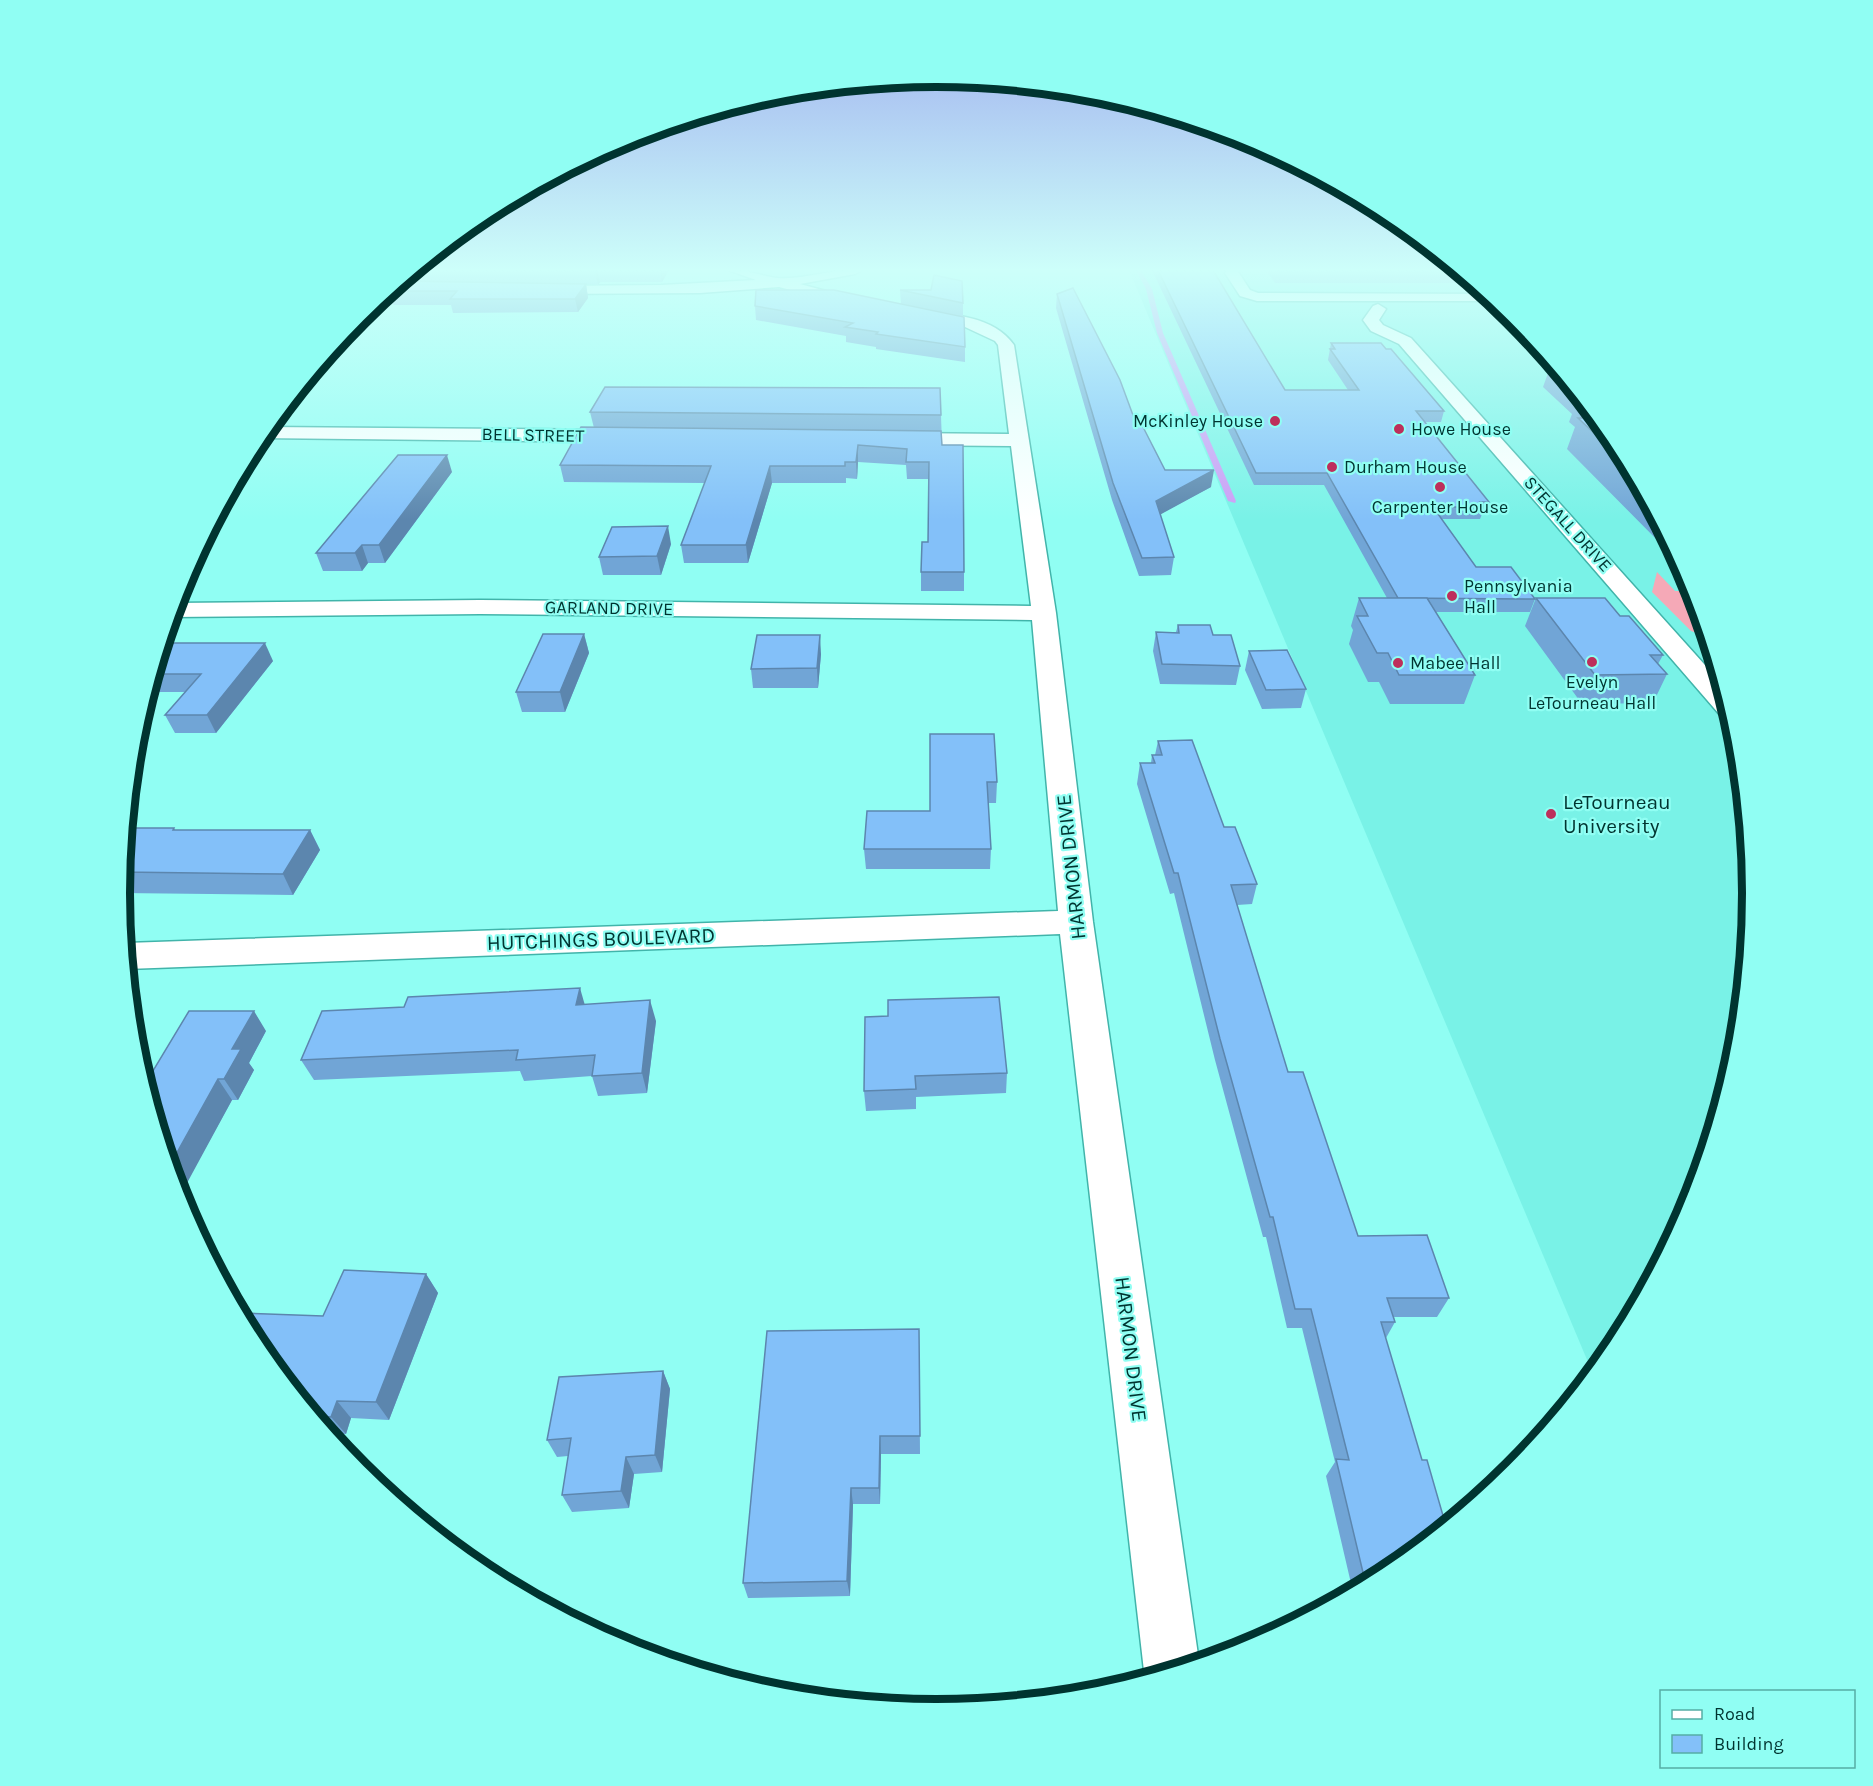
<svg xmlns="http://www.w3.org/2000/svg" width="1873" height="1786" font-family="Karla,sans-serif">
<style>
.built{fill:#79f2e7}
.green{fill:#f5a9b7}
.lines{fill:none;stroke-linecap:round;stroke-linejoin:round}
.stream{fill:#cc9df6;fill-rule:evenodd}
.street-casing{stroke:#41b4aa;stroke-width:3}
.street{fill:#fff;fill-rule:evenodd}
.wall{fill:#71a5d6}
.shaded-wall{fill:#5c86ae}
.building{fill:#83c0f9;stroke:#5c86ae;stroke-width:1.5}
.poi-dot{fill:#bd2f5b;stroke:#90fef3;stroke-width:2}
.labels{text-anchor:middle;stroke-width:4.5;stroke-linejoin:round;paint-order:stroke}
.far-poi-label{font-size:18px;fill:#003430;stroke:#90fef3;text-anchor:start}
.far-street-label{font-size:18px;fill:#003430;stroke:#90fef3}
.poi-label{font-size:21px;fill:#003430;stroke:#90fef3;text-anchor:start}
.street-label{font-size:21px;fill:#003430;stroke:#90fef3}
.rim{fill:none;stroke:#003430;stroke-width:8}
</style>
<rect width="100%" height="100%" fill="#90fef3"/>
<!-- built -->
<polygon class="built" points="1129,270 1458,270 1514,316 1616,440 1691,581 1737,734 1753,893 1737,1053 1691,1206 1615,1347 1593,1374"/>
<!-- green -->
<polygon class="green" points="1657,572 1675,591 1694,591 1708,637 1691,631 1652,592"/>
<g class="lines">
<!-- stream -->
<polygon class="stream" points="1136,270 1141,270 1152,289 1163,333 1236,501 1235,503 1228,501 1157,333 1146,289"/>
<!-- street casing -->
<g class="street-casing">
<g id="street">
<path d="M728 270C746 269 761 276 778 278 803 280 834 268 862 270L855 274 800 284 852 298 854 301 847 305 779 287 700 293 543 294 536 290 543 286 661 285 756 280Z"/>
<polygon points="1227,270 1237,270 1250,290 1258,293 1487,294 1496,301 1257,301 1240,296 1225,273"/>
<polygon points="1378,304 1386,309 1379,320 1383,325 1411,338 1722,684 1732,717 1720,715 1399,344 1371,331 1363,320 1373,306"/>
<path d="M921 310C953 315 994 316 1014 345L1056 613 1093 922 1199 1662 1147 1678 1144 1671 1060 934 127 969 126 943 1058 911 1032 620 480 614 171 617 175 603 480 600 1031 606 1011 446 898 445 888 439 898 433 1009 434 998 345 995 341 965 327 916 318 913 315 916 312Z"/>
<polygon points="267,427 621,430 631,436 621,442 259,438"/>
</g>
</g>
<!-- street -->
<use href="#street" class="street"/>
</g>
<!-- wall -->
<g class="wall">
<polygon points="415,270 669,270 662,282 600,282 598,285 586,284 588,298 578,312 453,313 451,305 394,305 384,295"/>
<polygon points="1152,270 1213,270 1285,390 1348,390 1328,360 1331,343 1444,411 1441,422 1425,422 1489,502 1485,514 1482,514 1480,519 1442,519 1476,567 1535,599 1530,612 1436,612 1475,675 1464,704 1390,704 1379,682 1368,682 1349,644 1353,630 1351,626 1359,598 1387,598 1324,485 1254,485"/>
<polygon points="1266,270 1458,270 1474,283 1275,283"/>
<polygon points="900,290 963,303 963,317 965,347 965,362 876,349 876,347 846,342 846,336 756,320 755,306 901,304"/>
<polygon points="1057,294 1165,470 1211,487 1160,514 1174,557 1171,575 1139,576 1112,500 1056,308"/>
<polygon points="1552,362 1616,440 1678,556 1673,556 1567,449 1575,427 1569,422 1572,414 1543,387"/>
<polygon points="590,412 941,415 942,445 964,572 964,591 921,591 921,572 928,542 928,479 907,479 906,465 858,462 857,479 846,478 846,483 772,483 748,563 684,563 681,545 705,483 564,482 560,465 594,428"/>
<polygon points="452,472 385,563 368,563 362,571 323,571 316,553"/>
<polygon points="671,544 661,575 603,575 599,557"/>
<polygon points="1536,598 1663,655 1658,664 1667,674 1653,703 1582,704 1525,626"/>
<polygon points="1178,625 1213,635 1240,666 1236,685 1160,684 1153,651 1156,632 1176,632"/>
<polygon points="584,634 589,653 565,712 522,712 516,692"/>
<polygon points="163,643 273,661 216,733 175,733 165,715 185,692 148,692"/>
<polygon points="1249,651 1306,689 1301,708 1262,709 1245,670"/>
<polygon points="821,654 818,688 753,688 751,669"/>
<polygon points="930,734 997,782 996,803 988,803 991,849 990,869 866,869 864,849 930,811"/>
<polygon points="1158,741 1224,827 1257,884 1252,904 1237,905 1288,1072 1358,1236 1449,1298 1437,1317 1394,1317 1395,1322 1386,1338 1390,1572 1353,1592 1326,1476 1335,1462 1302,1328 1287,1328 1266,1237 1263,1237 1215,1060 1174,893 1170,894 1137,784 1140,763 1151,763 1152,755 1155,755"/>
<polygon points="126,828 174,828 175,830 310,830 320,850 293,895 120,893"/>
<polygon points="585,1004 656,1021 647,1093 598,1096 592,1076 524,1081 520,1071 314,1080 301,1060"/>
<polygon points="888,1016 1007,1073 1006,1093 916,1097 916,1109 866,1111 864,1091"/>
<polygon points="266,1031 249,1063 254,1070 238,1100 232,1100 179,1196 145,1084"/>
<polygon points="426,1274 438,1293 389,1420 351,1418 346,1434 329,1434 257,1346 323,1316"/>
<polygon points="919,1329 920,1454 881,1454 880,1504 853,1504 850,1596 748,1598 743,1583"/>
<polygon points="663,1371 670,1389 662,1472 634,1474 629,1508 572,1512 562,1495 568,1456 557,1457 547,1440"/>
</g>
<!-- shaded-wall -->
<g class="shaded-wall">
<polygon points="597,270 600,282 598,285 595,271"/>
<polygon points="660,270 669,270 662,282"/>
<polygon points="586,284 588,298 578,312 575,299"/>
<polygon points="858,445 858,462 857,479 856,462"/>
<polygon points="447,455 452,472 385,563 379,545"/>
<polygon points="770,466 772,483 748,563 746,545"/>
<polygon points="1214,470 1211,487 1154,518 1156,501"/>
<polygon points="668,526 671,544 661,575 657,556"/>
<polygon points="362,545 368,563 362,571 355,553"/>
<polygon points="584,634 589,653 565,712 560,692"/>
<polygon points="820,635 821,654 818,688 817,668"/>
<polygon points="265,643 273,661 216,733 207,715"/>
<polygon points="310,830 320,850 293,895 283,874"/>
<polygon points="580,988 586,1009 576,1005"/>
<polygon points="650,1000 656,1021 647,1093 642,1073"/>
<polygon points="254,1011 266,1031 249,1063 254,1070 238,1100 224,1079 232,1049"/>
<polygon points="218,1079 232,1100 180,1196 170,1165"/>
<polygon points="426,1274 438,1293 389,1420 376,1402"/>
<polygon points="663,1371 670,1389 662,1472 655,1455"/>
<polygon points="337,1401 351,1418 346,1434 331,1417"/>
<polygon points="880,1436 881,1454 880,1504 879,1488"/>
<polygon points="626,1457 634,1474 629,1508 621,1491"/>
<polygon points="851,1488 853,1504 850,1596 847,1581"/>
</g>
<!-- building -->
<g class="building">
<polygon points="415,270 597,270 595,271"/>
<polygon points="1158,270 1213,270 1285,390 1359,390 1330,349 1335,349 1331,343 1381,343 1386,349 1391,349 1444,411 1416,411 1489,502 1480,502 1484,507 1433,507 1476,567 1511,567 1535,599 1398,598 1327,473 1256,473"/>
<polygon points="1276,270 1458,270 1460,272 1278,272"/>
<polygon points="934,275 962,281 963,303 900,290 931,290"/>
<polygon points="401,281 586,284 575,299 450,299 457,291 389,291"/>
<polygon points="1073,288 1120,380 1137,426 1142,425 1165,470 1214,470 1156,501 1174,557 1142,558 1113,483 1057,294"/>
<polygon points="756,290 834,290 964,317 965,347 876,334 878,332 845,327 853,323 755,306"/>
<polygon points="605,387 940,388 941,415 590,412"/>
<polygon points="1578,418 1598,418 1616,440 1630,467"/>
<polygon points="581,427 941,431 942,445 963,445 964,572 921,572 922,542 928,542 929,462 906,462 907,449 858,445 856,462 845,462 845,466 770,466 746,545 681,545 711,466 560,465"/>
<polygon points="398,455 447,455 379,545 362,545 355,553 316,553"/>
<polygon points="668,526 657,556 599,557 612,527"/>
<polygon points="1359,598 1427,598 1475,675 1399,675 1388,653 1377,653 1357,616 1368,616"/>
<polygon points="1536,598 1605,598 1620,616 1629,616 1663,655 1650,655 1667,674 1595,675"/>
<polygon points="1178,625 1210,625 1213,635 1231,635 1240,666 1162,664 1156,632 1179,633"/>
<polygon points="543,634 584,634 560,692 516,692"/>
<polygon points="757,635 820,635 817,668 751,669"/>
<polygon points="163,643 265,643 207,715 165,715 201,674 154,674"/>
<polygon points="1287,650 1306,689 1266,690 1249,651"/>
<polygon points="930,734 994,734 997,782 987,782 991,849 864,849 867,811 930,811"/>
<polygon points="1192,740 1224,827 1235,827 1257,884 1231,885 1288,1072 1303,1072 1358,1236 1427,1235 1449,1298 1387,1298 1395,1322 1381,1322 1422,1460 1427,1460 1446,1526 1390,1572 1366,1585 1336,1459 1349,1460 1311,1309 1295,1309 1273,1217 1270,1217 1220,1039 1178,873 1174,873 1140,763 1155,763 1152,755 1162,755 1158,741"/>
<polygon points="126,828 174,828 173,830 310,830 283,874 122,872"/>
<polygon points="580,988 576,1005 650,1000 642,1073 592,1076 595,1055 516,1060 518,1050 301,1060 322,1011 404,1007 408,997"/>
<polygon points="999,997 1007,1073 915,1076 916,1089 864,1091 865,1017 888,1016 888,1000"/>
<polygon points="189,1011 254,1011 232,1049 241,1049 224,1079 218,1079 170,1165 145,1084"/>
<polygon points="344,1270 426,1274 376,1402 337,1401 331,1417 314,1416 257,1346 241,1315 242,1313 323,1316"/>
<polygon points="919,1329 920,1436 880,1436 879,1488 851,1488 847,1581 743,1583 767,1331"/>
<polygon points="663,1371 655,1455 626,1457 621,1491 562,1495 571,1438 547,1440 559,1377"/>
</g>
<!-- sky -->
<linearGradient id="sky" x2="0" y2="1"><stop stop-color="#9dabee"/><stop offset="0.52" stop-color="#cdfffa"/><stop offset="1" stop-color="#cdfffa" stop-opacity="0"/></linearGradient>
<rect width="1873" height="520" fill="url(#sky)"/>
<!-- markers -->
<g class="poi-dot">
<circle cx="1275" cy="421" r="6"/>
<circle cx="1399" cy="429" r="6"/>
<circle cx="1332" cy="467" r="6"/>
<circle cx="1440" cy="487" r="6"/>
<circle cx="1452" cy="596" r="6"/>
<circle cx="1592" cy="662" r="6"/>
<circle cx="1398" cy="663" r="6"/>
<circle cx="1551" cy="814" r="6"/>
</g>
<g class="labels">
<!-- far-poi labels -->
<g class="far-poi-label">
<text x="1263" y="427" text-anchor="end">McKinley House</text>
<text x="1411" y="435">Howe House</text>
<text x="1344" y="473">Durham House</text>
<text x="1440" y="513" text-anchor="middle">Carpenter House</text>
<text x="1464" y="592">Pennsylvania<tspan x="1464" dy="21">Hall</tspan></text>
<text x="1410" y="669">Mabee Hall</text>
<text x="1592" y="688" text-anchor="middle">Evelyn<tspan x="1592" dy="21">LeTourneau Hall</tspan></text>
</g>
<!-- far-street labels -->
<g class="far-street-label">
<text transform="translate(533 435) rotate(1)" y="6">BELL STREET</text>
<text transform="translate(1568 524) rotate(48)" y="6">STEGALL DRIVE</text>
<text transform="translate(609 608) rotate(1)" y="6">GARLAND DRIVE</text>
</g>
<!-- poi labels -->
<g class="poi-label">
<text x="1563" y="809">LeTourneau<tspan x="1563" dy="24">University</tspan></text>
</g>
<!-- street labels -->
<g class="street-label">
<text transform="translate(1071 867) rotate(-96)" y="7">HARMON DRIVE</text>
<text transform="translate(601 939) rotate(-2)" y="7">HUTCHINGS BOULEVARD</text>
<text transform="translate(1131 1349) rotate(83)" y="7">HARMON DRIVE</text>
</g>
</g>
<!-- crop -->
<path d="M0 0H1873V1786H0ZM130 893a806 806 0 1 1 1612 0a806 806 0 1 1-1612 0Z" fill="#90fef3" fill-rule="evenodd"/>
<path class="rim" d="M130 893a806 806 0 1 1 1612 0a806 806 0 1 1-1612 0Z"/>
<!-- legend -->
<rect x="1660" y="1690" width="195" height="78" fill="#90fef3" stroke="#56ada5" stroke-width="1.5"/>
<rect x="1672" y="1710" width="30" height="9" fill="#ffffff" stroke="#56ada5" stroke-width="1.5"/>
<text x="1714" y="1720" font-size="18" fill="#003430">Road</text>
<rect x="1672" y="1735" width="30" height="18" fill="#83c0f9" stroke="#56ada5" stroke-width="1.5"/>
<text x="1714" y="1750" font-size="18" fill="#003430">Building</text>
</svg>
